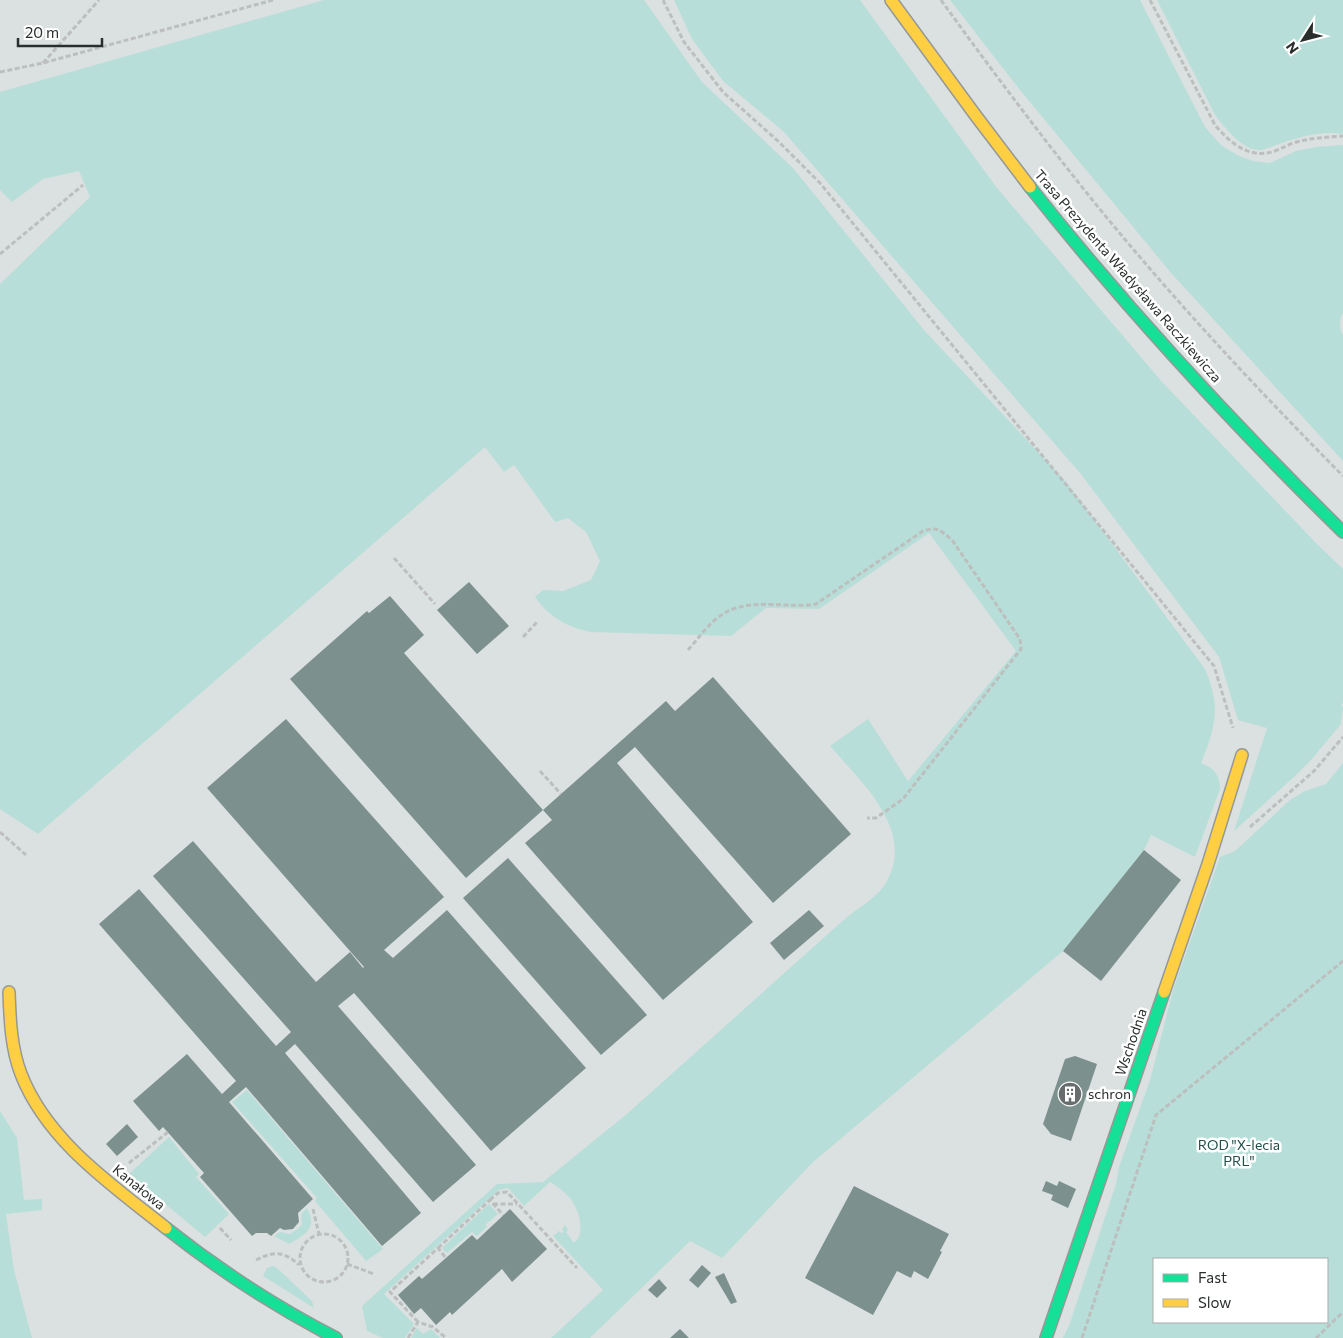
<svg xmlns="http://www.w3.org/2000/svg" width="1343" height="1338" font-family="Commissioner,sans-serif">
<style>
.green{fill:#b8ded9;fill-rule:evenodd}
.building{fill:#7c908e}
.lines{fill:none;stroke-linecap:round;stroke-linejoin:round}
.fast-casing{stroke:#949897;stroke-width:14}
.slow-casing{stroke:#949897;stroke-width:14}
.path{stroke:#bcbfbe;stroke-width:3;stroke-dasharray:5 2.5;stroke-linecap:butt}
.fast{stroke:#16e098;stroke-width:11}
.slow{stroke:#ffcf43;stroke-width:11}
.labels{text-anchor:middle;stroke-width:5;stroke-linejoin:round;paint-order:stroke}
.street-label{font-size:14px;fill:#292e2d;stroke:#fff}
.poi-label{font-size:14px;fill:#292e2d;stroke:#fff;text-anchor:start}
.park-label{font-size:14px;fill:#23504b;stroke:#fff}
</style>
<rect width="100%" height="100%" fill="#dbe1e0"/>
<!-- green -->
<g class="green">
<path d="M324 0H644L702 82 793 168 924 330 1066 482 1205 669C1221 707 1216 726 1201 763 1214 768 1220 775 1220 789L1195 857 1151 835 1144 850 1063 951 812 1163 722 1258 690 1241 590 1338H551L603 1290 553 1236 559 1231 561 1233 564 1232 562 1229 565 1225 568 1230 566 1232 574 1243C587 1233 578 1207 569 1197 563 1191 557 1186 550 1182L524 1206 508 1188 499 1190 384 1294 414 1324 405 1338H383L367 1331 362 1306 497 1184 543 1182 628 1113 847 917C860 907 879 896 887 881 915 829 861 782 830 746L868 719 908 781 1016 651 929 533 819 609 766 608 731 636 590 632C566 627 548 616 535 597L543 590 563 591 591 580 600 561 586 532 568 518 555 522 514 465 504 472 485 447 38 834 0 809V284L90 197 79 171 43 179 12 202 0 190V92Z"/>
<path d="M674 0H860L997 188 1163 383 1317 544 1343 569V703L1341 705 1343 707C1343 713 1341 717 1341 724L1310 761 1295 776 1234 831 1267 728 1238 720 1219 657 1080 473 784 132 723 81 692 39Z"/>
<path d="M950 0H1140L1205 127 1221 145 1237 155 1253 161 1270 163 1296 151 1316 147 1343 145V313C1339 319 1339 329 1343 335V461L1172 274 1020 90Z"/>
<path d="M1157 0H1343V134C1321 131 1304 136 1282 143 1276 145 1267 149 1260 150 1243 151 1225 128 1215 115Z"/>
<path d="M1343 763V1338H1063L1070 1323 1116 1184 1119 1167 1150 1080 1174 987 1220 857 1235 851 1290 800 1305 791 1326 784ZM1154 1259H1327V1322H1154Z"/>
<polygon points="247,1090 383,1249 366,1261 315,1201 317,1198 232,1102"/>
<polygon points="0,1111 17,1138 24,1200 42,1199 42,1210 6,1214 14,1270 32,1338 0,1338"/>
<polygon points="169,1137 199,1174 196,1177 229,1214 205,1237 129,1174"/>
<polygon points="489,1204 498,1214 485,1225 487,1227 477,1236 472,1232 447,1253 442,1248"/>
<path d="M307 1208C308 1211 311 1216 311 1220 313 1231 298 1239 289 1244L274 1236 280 1232 290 1234 299 1228 302 1224 301 1214Z"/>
<polygon points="273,1266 277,1268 312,1301 314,1308 263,1276 267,1268"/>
<polygon points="417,1328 423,1334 431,1329 440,1338 411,1338"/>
</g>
<!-- building -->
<g class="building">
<polygon points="469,582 509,626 477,654 437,610"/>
<polygon points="390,596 424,635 404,653 543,810 466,878 290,679 367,611 369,613"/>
<polygon points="713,677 851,834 773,903 635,747 617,763 753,922 663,1000 525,843 552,820 543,810 561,794 666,701 675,711"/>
<polygon points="286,719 444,897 384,950 393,958 447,910 586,1068 491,1151 354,993 338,1006 476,1165 433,1202 295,1044 285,1053 421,1213 382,1246 246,1087 229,1102 313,1199 298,1213 299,1222 293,1229 284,1230 280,1228 271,1236 267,1233 256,1233 252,1236 200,1177 204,1173 172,1137 163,1127 159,1131 133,1101 187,1054 222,1094 236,1081 99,924 139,889 276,1046 291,1032 153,876 193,841 316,982 350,952 363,968 364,967 207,788"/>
<polygon points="1144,850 1181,880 1101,981 1063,951"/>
<polygon points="508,858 647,1015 601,1055 463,898"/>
<polygon points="809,910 824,926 784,960 770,943"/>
<polygon points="1075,1056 1097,1064 1071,1141 1051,1134 1043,1124 1065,1059"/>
<polygon points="127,1124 138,1137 117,1156 106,1144"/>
<polygon points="1046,1181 1057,1186 1059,1181 1076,1189 1068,1208 1051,1200 1053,1195 1042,1191"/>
<polygon points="854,1186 949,1234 940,1251 942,1252 928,1279 914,1271 911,1278 897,1271 873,1315 805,1278"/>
<polygon points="510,1209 547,1249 512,1282 502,1269 452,1315 450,1312 436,1325 421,1308 414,1314 398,1295 419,1276 422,1279 472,1235 477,1240"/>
<polygon points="702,1265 711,1273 698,1288 689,1280"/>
<polygon points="724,1273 737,1302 731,1304 715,1277"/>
<polygon points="659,1279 667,1288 657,1298 648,1290"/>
<polygon points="680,1329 689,1338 670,1338"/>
</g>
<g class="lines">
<!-- fast casing -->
<g class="fast-casing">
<g id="fast">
<path d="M1030 187C1126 308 1232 423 1343 532"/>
<path d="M166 1228C219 1270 276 1307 336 1338"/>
<polyline points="1046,1338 1164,992"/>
</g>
</g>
<!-- slow casing -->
<g class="slow-casing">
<g id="slow">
<polyline points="891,0 976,116 1030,187"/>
<path d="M9 992C10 1020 11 1048 21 1074 47 1141 112 1185 166 1228"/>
<polyline points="1164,992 1208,864 1242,755"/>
</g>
</g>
<!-- path -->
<g class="path">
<polyline points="663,0 684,42 723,92 779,142 820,183 1214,666 1233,728"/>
<path d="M941 0C990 68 1041 136 1094 202 1172 298 1256 388 1343 476"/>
<path d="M1150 0 1215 125C1230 143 1250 160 1275 151 1283 148 1289 144 1297 142 1312 138 1327 137 1343 136"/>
<polyline points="43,63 99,0"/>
<polyline points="0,72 43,63 273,0"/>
<polyline points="0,254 83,185"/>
<polyline points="394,558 435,604"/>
<polyline points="523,637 538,621"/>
<path d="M688 650C698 639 708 624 720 616 748 596 785 609 816 604L923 531C938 526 941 531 952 540L1020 639 1021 649 903 799 876 818H867"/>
<polyline points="540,771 561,794"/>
<polyline points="1250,827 1314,771 1343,737"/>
<polyline points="0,832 26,855"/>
<polyline points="129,1163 168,1132"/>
<polyline points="490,1200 498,1193 507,1192 577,1268"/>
<polyline points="493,1204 517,1204"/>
<polyline points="313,1209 319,1234"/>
<polyline points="220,1228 231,1240"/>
<circle cx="324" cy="1258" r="24"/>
<polyline points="438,1248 490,1200 503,1215"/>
<path d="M256 1260C274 1251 284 1251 299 1265"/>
<polyline points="347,1264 374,1274"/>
<polyline points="418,1322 390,1292 438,1248 446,1258"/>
<polyline points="408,1338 418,1322 433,1327 446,1338"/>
<polyline points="1082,1338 1156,1115 1343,961"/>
<polyline points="1316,1338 1343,1312"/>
</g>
<!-- fast -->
<use href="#fast" class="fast"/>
<!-- slow -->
<use href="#slow" class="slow"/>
</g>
<!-- icons -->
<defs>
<g id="building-disc" transform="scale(1.25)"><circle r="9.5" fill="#676d6c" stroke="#fff"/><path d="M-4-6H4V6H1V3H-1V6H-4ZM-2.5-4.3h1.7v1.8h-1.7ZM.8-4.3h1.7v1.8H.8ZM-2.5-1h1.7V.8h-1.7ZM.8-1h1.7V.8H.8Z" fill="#fff"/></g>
</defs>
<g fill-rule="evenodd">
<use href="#building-disc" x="1070" y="1094"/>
</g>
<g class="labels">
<!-- street labels -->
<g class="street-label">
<text transform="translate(1128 276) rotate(49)" y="5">Trasa Prezydenta Władysława Raczkiewicza</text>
<text transform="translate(1131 1042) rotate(-71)" y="5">Wschodnia</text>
<text transform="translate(139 1187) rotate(39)" y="5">Kanałowa</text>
</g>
<!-- poi labels -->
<g class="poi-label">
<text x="1088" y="1099">schron</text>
</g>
<!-- park labels -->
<g class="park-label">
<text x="1239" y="1150">ROD "X-lecia<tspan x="1239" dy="16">PRL"</tspan></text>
</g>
</g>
<!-- legend -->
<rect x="1153" y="1258" width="175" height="65" fill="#ffffff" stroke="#a9abab"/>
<rect x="1163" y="1274" width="25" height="8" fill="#16e098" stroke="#a9abab"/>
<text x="1198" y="1283" font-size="15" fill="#292e2d">Fast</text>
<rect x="1163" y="1299" width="25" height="8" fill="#ffcf43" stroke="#a9abab"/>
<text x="1198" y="1308" font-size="15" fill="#292e2d">Slow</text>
<!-- north arrow -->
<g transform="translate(1303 40) rotate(234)" stroke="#ffffff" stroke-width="4" paint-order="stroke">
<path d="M0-4L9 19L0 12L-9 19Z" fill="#292e2d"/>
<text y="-8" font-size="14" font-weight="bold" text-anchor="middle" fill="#292e2d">N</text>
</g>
<!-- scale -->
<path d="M18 38v8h84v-8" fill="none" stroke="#292e2d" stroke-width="2.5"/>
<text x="25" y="38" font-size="15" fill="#292e2d" stroke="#ffffff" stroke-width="4" paint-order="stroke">20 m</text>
</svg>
